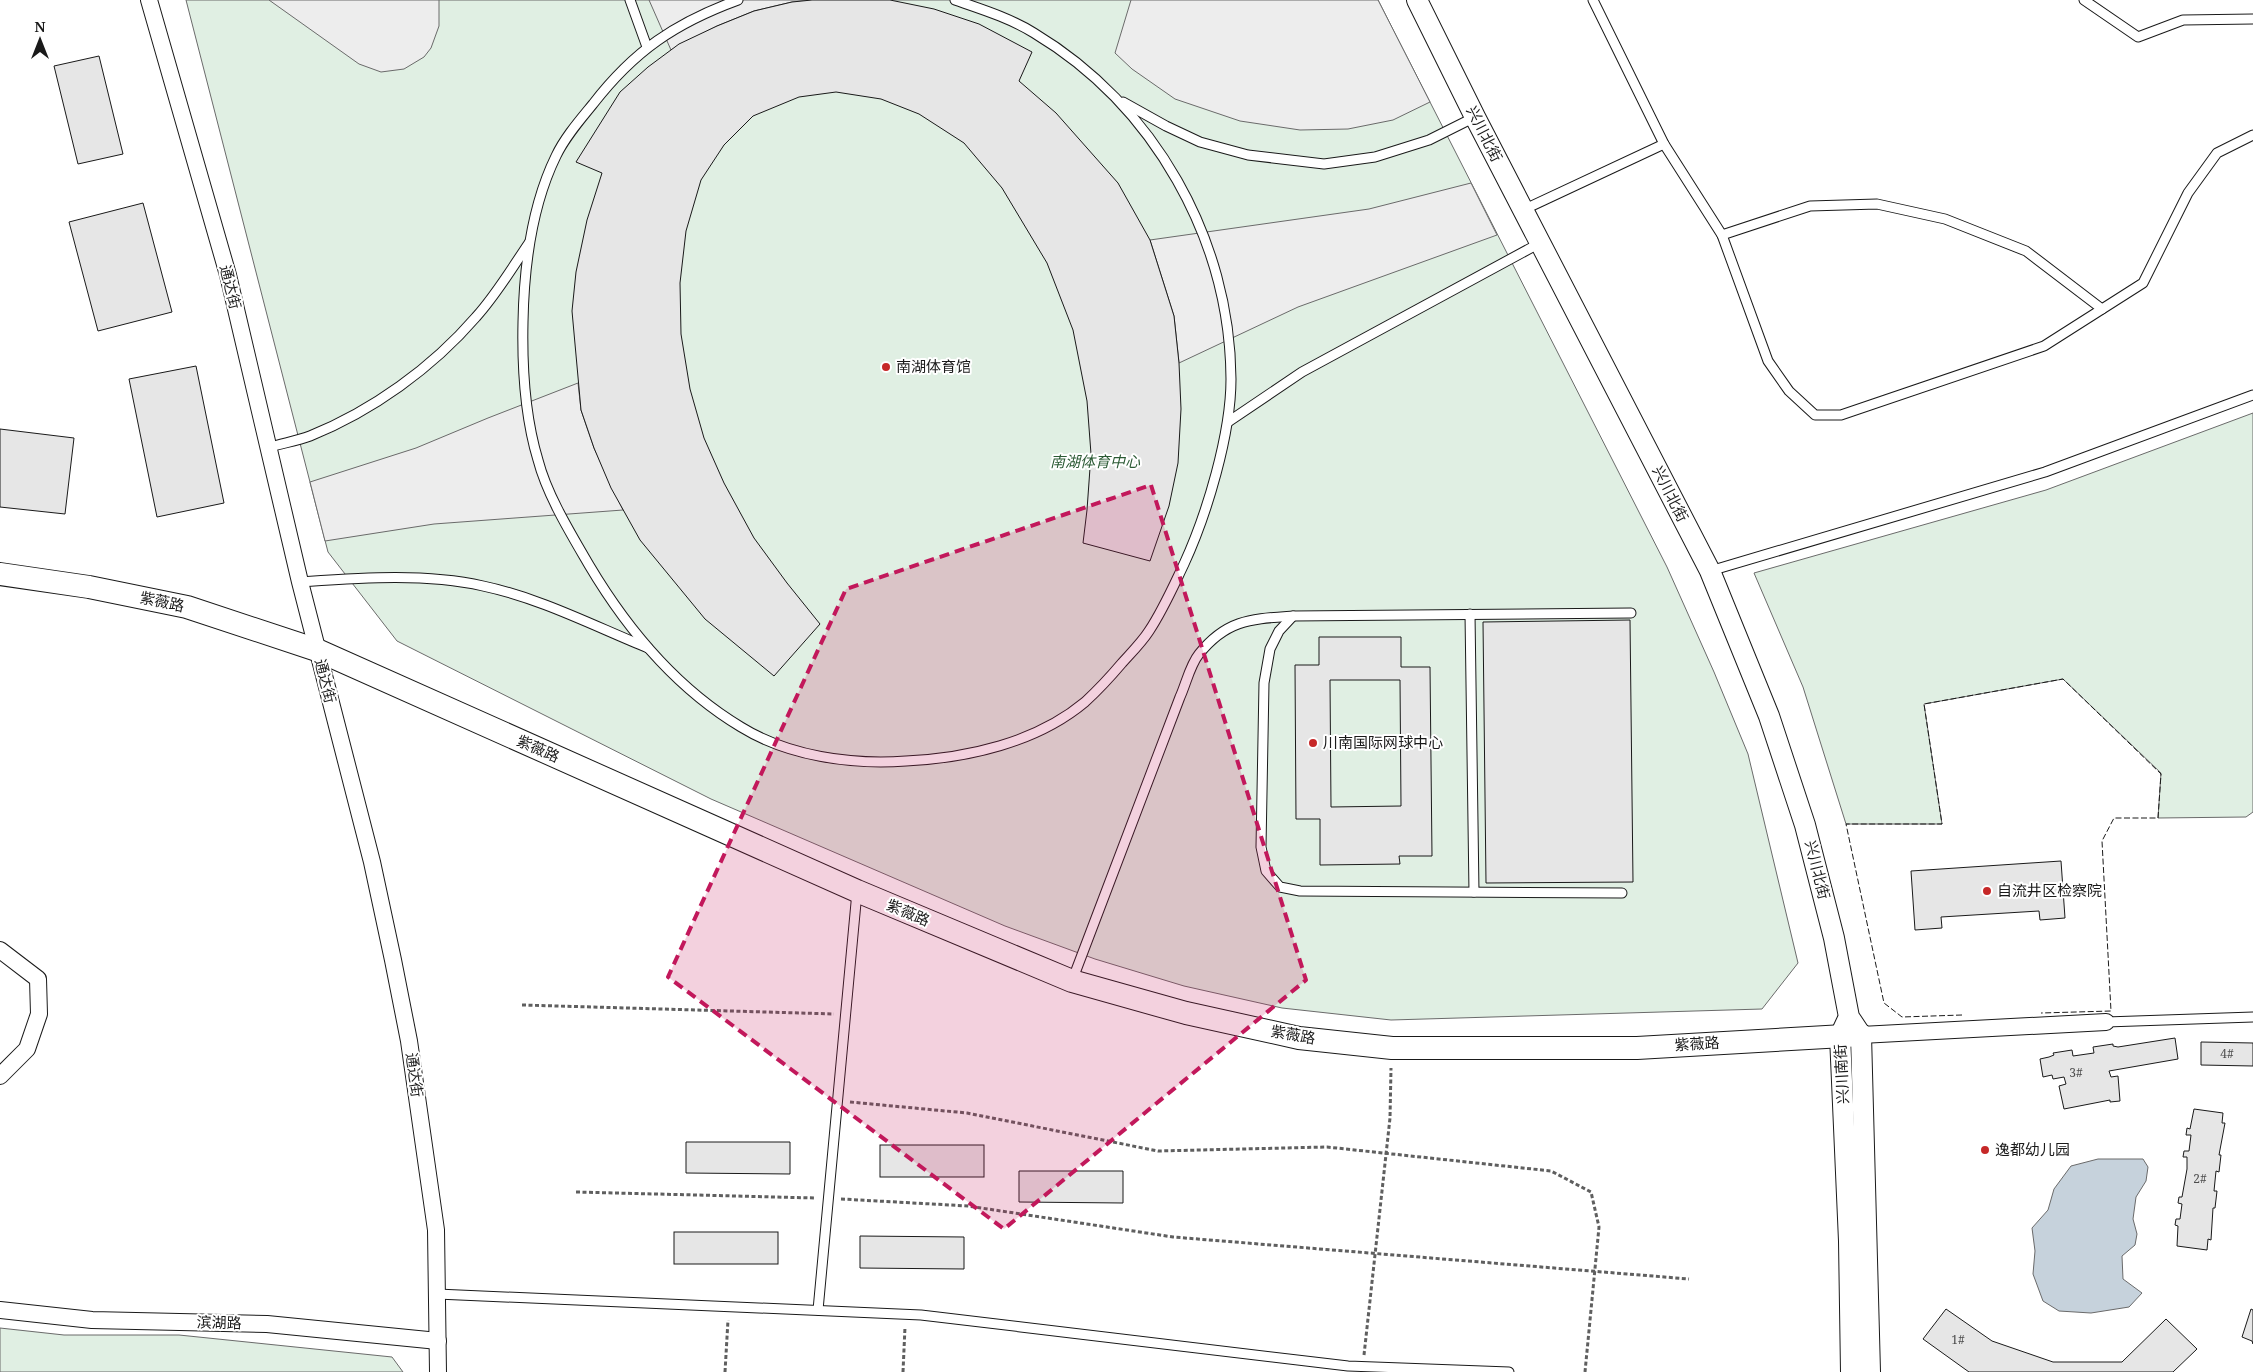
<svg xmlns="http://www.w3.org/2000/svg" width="2253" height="1372" font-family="'Noto Serif','Noto Sans SC',serif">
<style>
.green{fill:#e0efe3;stroke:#6a6a6a}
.parking{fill:#ededed;stroke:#6a6a6a}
.water{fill:#c6d2dc;stroke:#6a6a6a}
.building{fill:#e6e6e6;stroke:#1a1a1a;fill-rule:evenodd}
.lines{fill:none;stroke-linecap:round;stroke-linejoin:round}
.service-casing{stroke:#1a1a1a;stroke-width:11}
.minor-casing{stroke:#1a1a1a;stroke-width:18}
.tertiary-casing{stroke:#1a1a1a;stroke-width:22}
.secondary-casing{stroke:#1a1a1a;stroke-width:24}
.path{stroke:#5f5f5f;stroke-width:3;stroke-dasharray:4 2.5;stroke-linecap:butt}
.service{stroke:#fff;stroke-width:9}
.minor{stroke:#fff;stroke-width:16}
.tertiary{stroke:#fff;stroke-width:20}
.secondary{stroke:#fff;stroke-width:22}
.fence{stroke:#1a1a1a;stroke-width:1;stroke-dasharray:6 2.5;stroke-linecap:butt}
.marked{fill:#c2185b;fill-opacity:0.2;stroke:#c2185b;stroke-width:4;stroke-dasharray:10 6;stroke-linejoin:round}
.poi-dot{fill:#c62828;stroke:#fff;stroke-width:2}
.labels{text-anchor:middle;stroke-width:4;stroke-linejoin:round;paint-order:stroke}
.number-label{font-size:12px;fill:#4d4d4d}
.street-label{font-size:15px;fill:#1a1a1a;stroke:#fff}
.poi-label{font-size:15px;fill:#1a1a1a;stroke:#fff;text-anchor:start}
.park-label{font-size:15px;font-style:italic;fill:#2b5a34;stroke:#fff}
</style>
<rect width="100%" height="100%" fill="#fff"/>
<!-- green -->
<g class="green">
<polygon points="186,0 1378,0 1667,567 1714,672 1748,754 1798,963 1762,1009 1391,1020 1282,1008 1184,986 1095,959 1005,926 711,799 397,641 328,552"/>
<polygon points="2253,413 2253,812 2246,817 2158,818 2161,773 2063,679 1924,704 1942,824 1846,824 1803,687 1754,573 2046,490"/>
<polygon points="0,1328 64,1335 179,1335 392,1357 403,1372 0,1372"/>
</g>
<!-- parking -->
<g class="parking">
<polygon points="269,0 439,0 439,26 431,48 424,57 404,69 381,72 359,64"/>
<polygon points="649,0 812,0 792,2 754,11 717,26 671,50"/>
<polygon points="1131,0 1378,0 1430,102 1393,120 1348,129 1300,130 1240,121 1175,99 1132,69 1115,53"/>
<polygon points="1471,183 1497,235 1298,307 1179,363 1174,316 1150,240 1369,209"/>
<polygon points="578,383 581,410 594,448 623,510 434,524 325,541 310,482 416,448 488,418"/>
</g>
<!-- water -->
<polygon class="water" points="2098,1159 2143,1159 2148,1167 2146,1181 2136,1197 2133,1219 2137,1234 2135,1245 2122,1256 2123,1279 2142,1293 2129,1307 2091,1313 2059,1311 2043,1301 2033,1274 2035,1251 2032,1228 2048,1210 2054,1189 2071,1166"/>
<!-- building -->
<g class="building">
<polygon points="812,0 890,0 934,9 979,24 1032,52 1019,81 1056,113 1118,183 1150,240 1174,316 1179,363 1181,409 1178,463 1169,506 1150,561 1083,543 1087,510 1091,454 1087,401 1073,330 1047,263 1002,188 964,143 919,114 881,99 836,92 799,97 753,116 724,145 701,180 686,231 680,283 681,334 690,389 704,438 724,483 754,538 787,583 820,624 774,676 705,619 640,540 611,488 594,448 581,410 572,311 576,272 587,220 602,173 576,162 620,92 648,67 679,44 717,26 754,11 792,2"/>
<polygon points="99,56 123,154 78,164 54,66"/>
<polygon points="143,203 172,312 98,331 69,222"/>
<polygon points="196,366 224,503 157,517 129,379"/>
<polygon points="0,429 74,438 65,514 0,507"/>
<polygon points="1630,620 1633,882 1486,883 1483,622"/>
<path d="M1319 637H1401V667H1430L1432 856H1399L1400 864 1320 865V819H1296L1295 665H1319ZM1330 680H1400L1401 806 1331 807Z"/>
<polygon points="2061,861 2065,918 2040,920 2039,911 1941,917 1942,928 1915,930 1911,871"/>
<polygon points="2175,1038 2178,1059 2109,1071 2111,1077 2118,1076 2120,1101 2110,1102 2110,1100 2064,1109 2059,1086 2066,1084 2064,1077 2053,1079 2052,1075 2043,1077 2040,1059 2049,1057 2054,1055 2053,1053 2072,1050 2073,1056 2094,1053 2093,1047 2113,1044 2113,1046 2118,1047"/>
<polygon points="2201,1042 2253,1043 2253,1066 2201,1065"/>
<polygon points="2194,1109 2223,1113 2222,1123 2225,1123 2219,1155 2221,1155 2219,1172 2216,1171 2214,1191 2217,1191 2215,1208 2213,1208 2211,1240 2208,1239 2207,1250 2177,1246 2178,1226 2175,1225 2176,1219 2180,1219 2182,1204 2178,1203 2179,1197 2182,1197 2187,1169 2187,1157 2183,1157 2184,1151 2189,1151 2191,1135 2186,1135 2187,1128 2190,1129"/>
<polygon points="686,1142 790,1142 790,1174 686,1173"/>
<rect x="880" y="1145" width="104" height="32"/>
<polygon points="1019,1171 1123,1171 1123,1203 1019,1202"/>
<rect x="674" y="1232" width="104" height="32"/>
<polygon points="860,1236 964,1237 964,1269 860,1268"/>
<polygon points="1946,1309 1992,1341 2053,1362 2122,1362 2166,1319 2197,1349 2173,1372 1969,1372 1923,1339"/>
<polygon points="2251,1309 2253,1310 2253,1344 2252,1341 2242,1337"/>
</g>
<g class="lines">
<!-- service casing -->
<g class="service-casing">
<g id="service">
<polyline points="630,0 647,47"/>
<path d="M738 0C675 23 634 51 593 104 580 120 565 137 556 156 532 205 524 268 523 322 522 367 525 417 538 460 547 495 571 534 589 565 627 629 676 688 741 727 788 756 851 765 906 761 967 758 1036 743 1085 702 1098 690 1111 676 1122 663 1131 653 1142 642 1149 631 1163 610 1173 587 1184 564 1207 514 1231 434 1231 379 1230 239 1154 105 1034 33 1010 18 981 9 955 0"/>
<polyline points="1593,0 1664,144 1722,235 1768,361 1789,391 1815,415 1841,415 2044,346 2143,283 2188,193 2217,153 2253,135"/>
<polyline points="2084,0 2138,37 2183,20 2253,19"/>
<polyline points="1123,102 1166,126 1200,142 1248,155 1324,164 1375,157 1429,140 1475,117"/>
<polyline points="1523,210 1664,144"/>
<polyline points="1722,235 1810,206 1877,204 1945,219 2026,251 2102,309"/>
<polyline points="1228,422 1302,372 1540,243"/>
<path d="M270 447C283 443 297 441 310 436 372 411 432 368 476 317 496 295 512 268 529 243"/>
<polyline points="1710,571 2045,472 2253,395"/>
<path d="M300 582C360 578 424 573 483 586 540 598 594 626 648 648"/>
<polyline points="1470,614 1474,892"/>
<polyline points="1293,616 1279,631 1270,649 1264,683 1261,847 1266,871 1280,887 1300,891 1622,893"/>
<path d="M1072 981 1180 697C1186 684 1190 665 1199 654 1227 619 1252 619 1293 616L1631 613"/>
<polyline points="2106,1022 2253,1017"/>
<polyline points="437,1294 921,1315 1348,1366 1509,1372"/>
<polyline points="818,1310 857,892"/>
</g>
</g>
<!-- minor casing -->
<g class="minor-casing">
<g id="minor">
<polyline points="149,0 228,275 300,582 372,862 393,960 409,1041 436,1230 438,1372"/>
<polyline points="0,950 38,979 39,1014 27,1049 0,1076"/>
<polyline points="1861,1035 2106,1022"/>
<polyline points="0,1310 92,1320 267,1324 438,1341"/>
</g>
</g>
<!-- tertiary casing -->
<g class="tertiary-casing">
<g id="tertiary">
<polyline points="1417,0 1475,117 1710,571 1769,716 1805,825 1834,938 1849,1017 1861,1035 1870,1372"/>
<polyline points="1847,1021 1840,1036 1849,1241 1851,1372"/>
</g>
</g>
<!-- secondary casing -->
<g class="secondary-casing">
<polyline id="secondary" points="0,574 89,587 187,607 317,650 857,891 1072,981 1186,1013 1299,1038 1392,1048 1637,1048 1861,1035"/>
</g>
<!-- path -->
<g class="path">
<polyline points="522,1005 834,1014"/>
<polyline points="850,1102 967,1113 1158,1151 1327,1147 1551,1171 1591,1192 1599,1227 1585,1372"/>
<polyline points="576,1192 815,1198"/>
<polyline points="841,1199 968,1206 1173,1237 1689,1279"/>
<polyline points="1364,1355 1390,1118 1391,1068"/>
<polyline points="725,1372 728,1320"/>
<polyline points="903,1372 905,1327"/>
</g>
<!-- service -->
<use href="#service" class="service"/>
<!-- minor -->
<use href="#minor" class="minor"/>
<!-- tertiary -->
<use href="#tertiary" class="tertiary"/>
<!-- secondary -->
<use href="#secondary" class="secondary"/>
<!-- fence -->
<polyline class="fence" points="1962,1015 1902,1017 1884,1003 1846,824 1942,824 1924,704 2063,679 2161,774 2158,818 2114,818 2102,841 2111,1011 2041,1013"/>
</g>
<!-- marked area -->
<path class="marked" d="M1151 485 1306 980 1004 1229 668 977 846 589Z"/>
<!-- markers -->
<g class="poi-dot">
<circle cx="886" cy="367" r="5"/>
<circle cx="1313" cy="743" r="5"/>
<circle cx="1987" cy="891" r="5"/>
<circle cx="1985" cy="1150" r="5"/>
</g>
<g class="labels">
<!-- number labels -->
<g class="number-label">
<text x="2227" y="1058">4#</text>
<text x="2076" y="1077">3#</text>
<text x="2200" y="1183">2#</text>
<text x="1958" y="1344">1#</text>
</g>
<!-- street labels -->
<g class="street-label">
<text transform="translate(1484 134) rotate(63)" y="5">兴川北街</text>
<text transform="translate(230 287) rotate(76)" y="5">通达街</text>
<text transform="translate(1670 494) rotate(63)" y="5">兴川北街</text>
<text transform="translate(162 602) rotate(12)" y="5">紫薇路</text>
<text transform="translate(325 681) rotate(76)" y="5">通达街</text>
<text transform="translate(538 749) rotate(24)" y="5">紫薇路</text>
<text transform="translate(1817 870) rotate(76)" y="5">兴川北街</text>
<text transform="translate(908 913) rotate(23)" y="5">紫薇路</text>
<text transform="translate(1293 1035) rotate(10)" y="5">紫薇路</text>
<text transform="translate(1697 1044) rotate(-3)" y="5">紫薇路</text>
<text transform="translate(1842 1074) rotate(-93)" y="5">兴川南街</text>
<text transform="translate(414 1075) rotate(82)" y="5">通达街</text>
<text transform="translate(219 1323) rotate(1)" y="5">滨湖路</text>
</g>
<!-- poi labels -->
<g class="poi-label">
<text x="896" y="372">南湖体育馆</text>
<text x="1323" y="748">川南国际网球中心</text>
<text x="1997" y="896">自流井区检察院</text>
<text x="1995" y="1155">逸都幼儿园</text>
</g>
<!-- park labels -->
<g class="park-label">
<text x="1095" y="467">南湖体育中心</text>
</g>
</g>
<!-- north arrow -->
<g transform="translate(40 40)" stroke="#ffffff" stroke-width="4" paint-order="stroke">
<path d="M0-4L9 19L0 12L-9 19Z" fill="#1a1a1a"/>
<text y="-8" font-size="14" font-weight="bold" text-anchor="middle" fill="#1a1a1a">N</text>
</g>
</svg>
